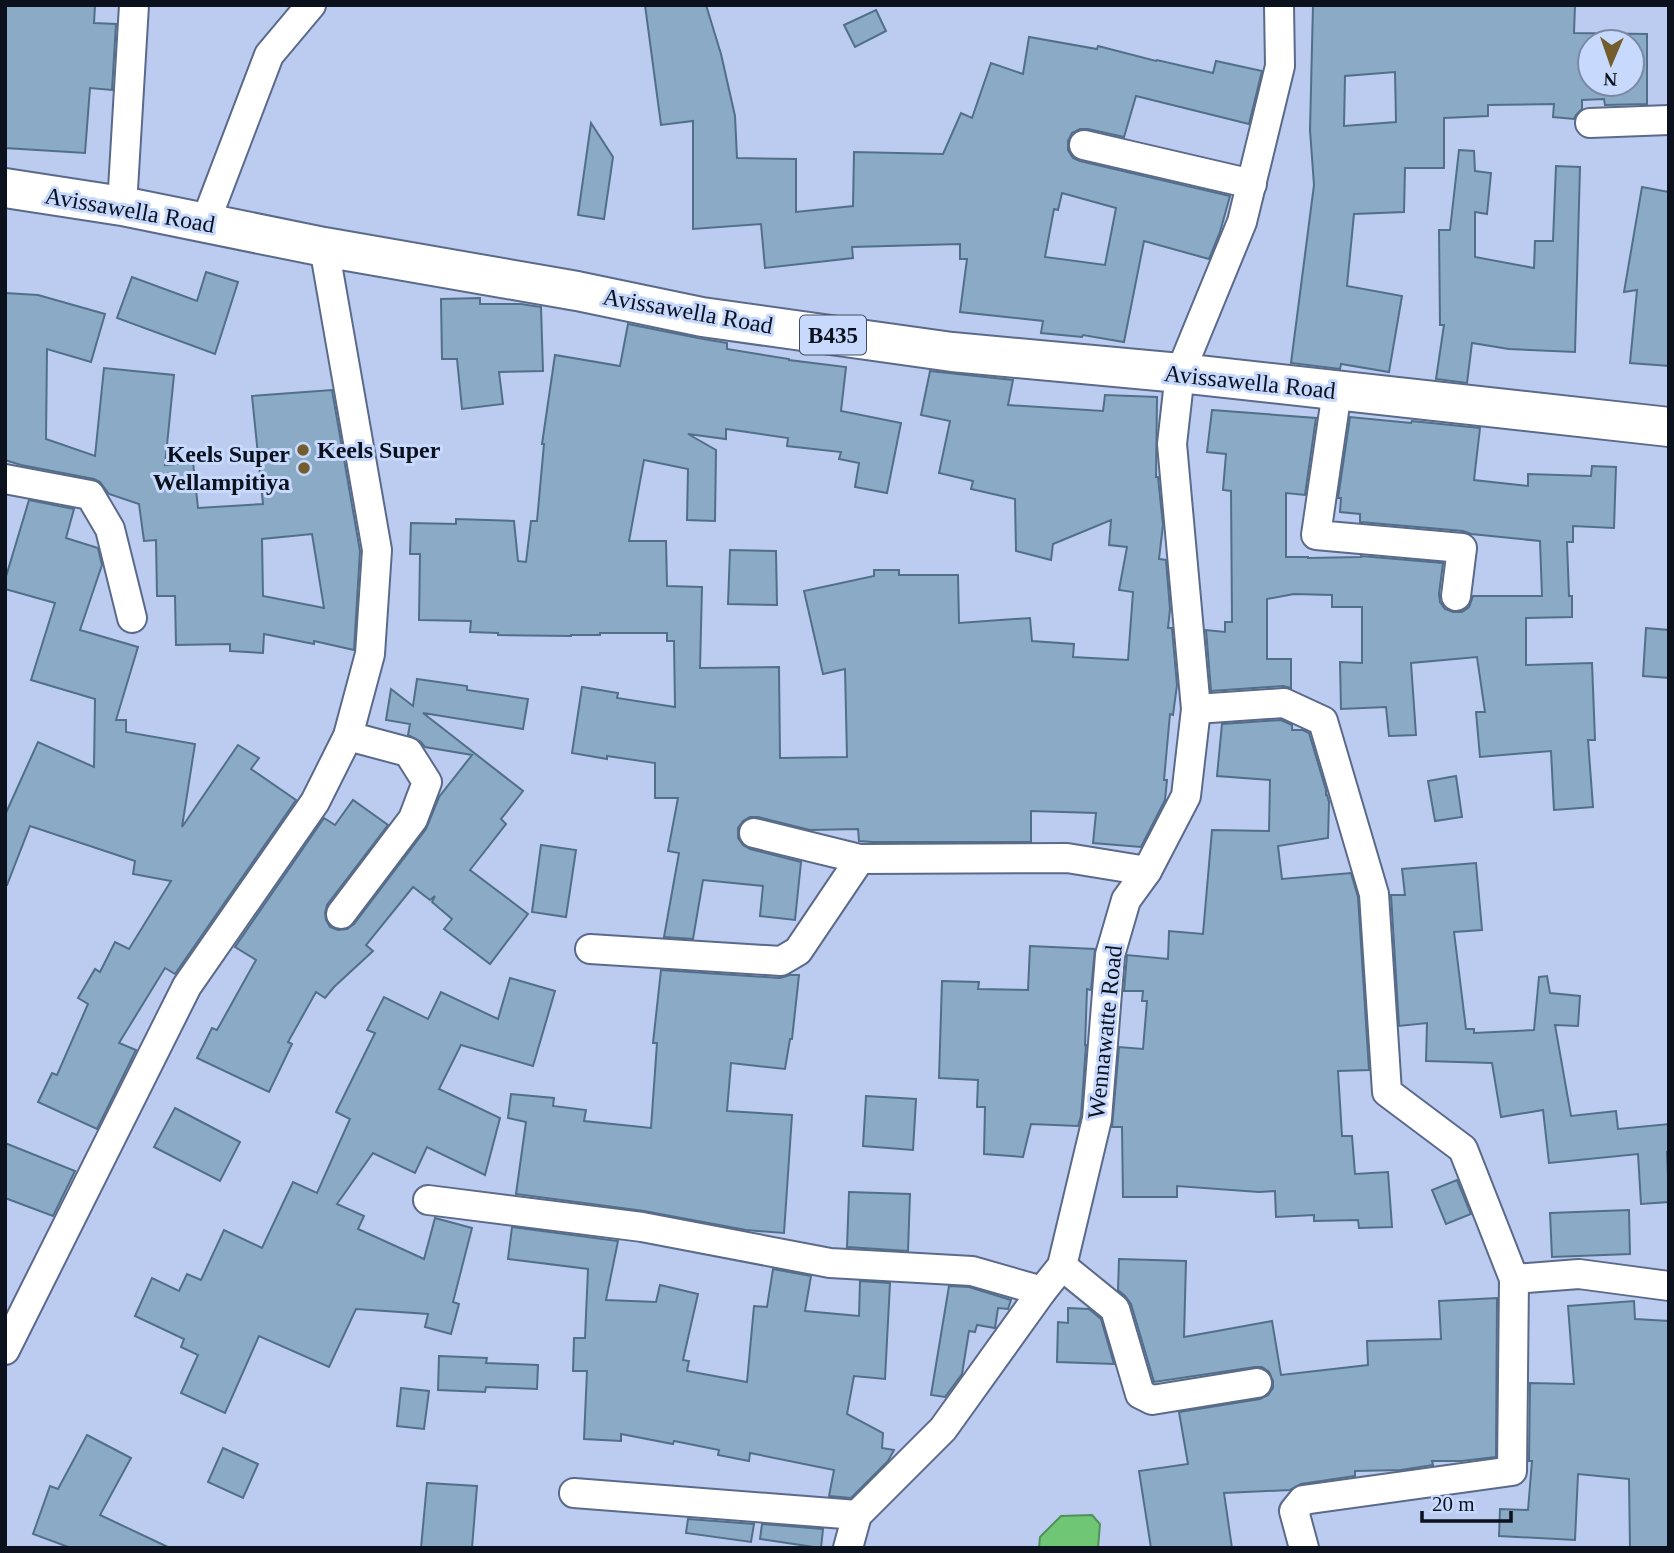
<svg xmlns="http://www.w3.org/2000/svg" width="1674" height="1553" font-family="Georgia,serif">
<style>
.water{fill:#6fc775;stroke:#51905b;stroke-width:2}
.building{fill:#8aaac6;stroke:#516f89;stroke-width:2;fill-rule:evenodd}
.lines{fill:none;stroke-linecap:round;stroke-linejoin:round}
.street-casing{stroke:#5b6a8a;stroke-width:32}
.primary-casing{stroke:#5b6a8a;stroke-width:42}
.street{stroke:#fff;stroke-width:28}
.primary{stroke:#fff;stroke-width:38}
.poi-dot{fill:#735d2d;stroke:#c8d9fe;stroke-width:2.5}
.labels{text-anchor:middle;stroke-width:6;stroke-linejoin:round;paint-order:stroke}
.shield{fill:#c8d9fe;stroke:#444d60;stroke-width:2}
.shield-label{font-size:23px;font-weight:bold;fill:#0b111d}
.street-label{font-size:24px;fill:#0b111d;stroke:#c8d9fe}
.poi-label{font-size:24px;font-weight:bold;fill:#0b111d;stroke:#c8d9fe;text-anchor:start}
</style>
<rect width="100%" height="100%" fill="#bbccf0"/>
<!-- water -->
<polygon class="water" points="1092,1515 1100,1524 1098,1548 1039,1548 1040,1537 1061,1516"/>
<!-- building -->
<g class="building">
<polygon points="6,5 95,5 94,23 116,24 112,90 90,88 85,153 5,148"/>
<path d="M645 5H706L721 54 735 116 737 158 796 159V212L853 206 854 152 943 154 961 113 972 118 991 63 1023 74 1029 37 1097 49 1098 46 1156 61 1157 60 1213 73 1216 61 1262 71 1249 124 1136 96 1124 137 1088 129H1080L1072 133 1068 141V150L1073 158 1080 161 1230 196 1220 232 1209 259 1144 241 1124 342 1083 335 1082 337 1041 333 1043 321 960 312 967 259H960V244L852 247 853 258 765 268 761 224 693 229V121L661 125ZM1062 193 1116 208 1105 265 1045 257 1054 209 1058 210Z"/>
<path d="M1313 5H1575L1574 33 1647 34V104L1605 105 1604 99 1582 100V109L1576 115 1574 119 1553 117 1554 104 1488 105V116L1444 118V168H1405L1404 212 1354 214 1347 286 1402 296 1389 372 1341 364 1340 369 1291 363 1314 185 1310 130ZM1590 42H1632V84H1590ZM1395 72 1396 122 1344 126 1345 76Z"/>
<polygon points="876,10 886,31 855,47 844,25"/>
<polygon points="591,123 613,157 604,219 578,215"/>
<polygon points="1459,150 1474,151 1475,171 1491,173 1487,214 1475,212 1475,257 1534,268 1535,241 1553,241 1556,166 1580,167 1575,352 1509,349 1472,343 1467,383 1436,379 1444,325 1440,325 1439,230 1450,230"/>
<polygon points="1642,187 1669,192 1669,366 1630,363 1637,290 1624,292"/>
<polygon points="206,272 238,282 215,354 117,318 132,277 197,301"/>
<path d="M5 293 38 295 105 314 91 362 47 349 46 439 95 456 104 368 174 375 165 465 193 462 198 508 263 504 252 396 332 390 360 551 354 650 314 641V644L264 634 263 653 230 651V644L176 645 175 596H157L156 540 144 541 139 504 109 494 100 482 94 479 21 465 5 460ZM312 534 324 608 263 596 262 539Z"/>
<polygon points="480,298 480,304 521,304 541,307 543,371 499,372 503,404 462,409 457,359 442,359 441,299"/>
<polygon points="628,324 698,338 727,343 727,349 789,359 789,360 846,367 841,411 901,423 887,493 855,487 859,463 839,459 841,452 787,446 788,438 726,429 726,439 688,434 716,450 715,521 687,520 688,469 644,460 629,541 666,541 667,586 702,587 700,668 779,667 780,758 847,757 845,669 823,674 804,591 874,576 874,570 899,570 899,575 958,575 959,623 1030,618 1032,641 1074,644 1073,657 1128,660 1133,592 1119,590 1127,547 1109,545 1111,520 1053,544 1051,560 1016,551 1015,499 971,489 973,481 939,473 950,421 921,415 930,371 1013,380 1008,405 1103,411 1105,395 1157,397 1156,477 1158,477 1163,525 1159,559 1166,560 1170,609 1168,628 1172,628 1177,685 1173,715 1170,714 1164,780 1167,780 1165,800 1141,847 1093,843 1096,813 1031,811 1031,842 872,842 859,841 858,829 810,830 758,817 750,817 743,821 738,828 738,838 743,845 750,849 801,862 795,920 760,916 763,886 703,880 693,939 664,937 679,853 668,851 678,798 655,798 655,763 607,756 607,759 572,753 582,687 618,693 617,698 675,707 674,641 667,641 667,633 600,633 600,635 571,635 571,636 498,635 498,633 470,632 471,621 419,620 420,554 410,554 411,523 456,524 456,519 514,521 518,561 526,562 531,521 537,521 544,444 542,444 555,355 620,366"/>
<polygon points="1212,410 1316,418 1305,495 1286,493 1286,557 1308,557 1308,558 1361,557 1361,556 1443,563 1439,594 1440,602 1445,609 1453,612 1462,612 1469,607 1473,596 1542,596 1540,541 1471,534 1463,531 1360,522 1360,514 1340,512 1341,498 1338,498 1350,417 1411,423 1412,421 1480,428 1474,480 1528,486 1528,474 1591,476 1592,466 1616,467 1614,528 1573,526 1573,542 1567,542 1569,596 1572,596 1572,617 1526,618 1526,665 1592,663 1595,740 1588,740 1593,807 1554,810 1551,751 1480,757 1476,712 1485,712 1477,657 1411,663 1416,735 1389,736 1386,707 1341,709 1340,662 1362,663 1362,607 1332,607 1332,595 1294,594 1267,599 1267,659 1291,659 1291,688 1283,686 1211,691 1206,630 1225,632 1225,622 1232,622 1231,491 1223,490 1226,454 1207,452"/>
<polygon points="29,500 74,509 66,538 98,548 102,565 80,630 138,647 116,720 126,720 126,732 195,744 182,827 238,745 259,758 251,769 296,800 175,974 165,968 119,1043 136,1050 97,1129 38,1102 52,1073 57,1075 88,1004 78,998 95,969 100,972 115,942 129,949 171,881 133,874 135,861 30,826 7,885 5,885 5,815 38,742 94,767 95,699 31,680 55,603 5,589 5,580"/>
<polygon points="730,550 776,551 777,605 728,604"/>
<polygon points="1646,628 1669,630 1669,678 1643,676"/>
<polygon points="417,679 467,686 467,690 528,699 523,729 423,713 523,791 501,819 506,824 470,870 528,914 490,964 444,929 452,919 432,902 435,896 430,900 413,887 366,945 373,951 334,987 325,998 316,992 288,1042 292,1044 269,1092 197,1058 212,1028 217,1030 256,960 235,947 324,818 335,825 353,800 388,825 327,905 325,913 326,920 330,927 338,930 347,929 354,924 426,829 439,797 472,755 425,747 421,742 408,735 410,724 386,720 391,689 413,706"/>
<polygon points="1281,720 1292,725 1292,730 1303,730 1309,733 1326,790 1326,795 1327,795 1329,802 1328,838 1278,846 1282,879 1351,873 1358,897 1369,1070 1338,1071 1342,1136 1352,1136 1355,1174 1388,1172 1392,1227 1359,1228 1358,1220 1314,1221 1314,1215 1276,1217 1275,1191 1259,1192 1177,1186 1177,1197 1123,1197 1122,1127 1112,1127 1119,1047 1143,1049 1147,1001 1142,1001 1143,991 1124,991 1127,955 1168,959 1169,931 1203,934 1212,830 1269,831 1270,780 1217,776 1222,724"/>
<polygon points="1456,776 1462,817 1435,821 1428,781"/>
<polygon points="541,845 576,850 566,917 532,912"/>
<polygon points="1476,863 1482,930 1454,932 1466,1029 1474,1029 1474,1033 1534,1030 1539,977 1547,976 1550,993 1580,996 1578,1026 1555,1025 1571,1116 1616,1111 1618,1129 1669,1124 1669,1152 1667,1152 1669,1202 1641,1204 1638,1154 1549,1163 1543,1110 1501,1117 1492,1063 1426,1061 1427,1023 1399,1026 1391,895 1405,895 1402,869"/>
<polygon points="1030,946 1095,949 1091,990 1087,989 1085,1045 1086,1045 1081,1116 1078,1126 1031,1124 1023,1157 984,1154 985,1107 977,1107 978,1080 939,1078 942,981 979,982 978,989 1028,990"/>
<polygon points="661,970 780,978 790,975 799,975 792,1039 790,1039 785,1069 731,1063 727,1111 792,1115 784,1233 746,1230 644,1211 516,1194 526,1122 508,1118 511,1094 554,1098 553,1106 586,1110 584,1121 651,1128 657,1043 653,1043"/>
<polygon points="510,978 555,991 533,1066 461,1045 439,1089 500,1118 485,1175 427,1147 415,1173 373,1153 337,1204 364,1216 358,1229 424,1259 435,1218 472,1228 453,1302 459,1304 451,1334 425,1327 428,1314 356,1309 329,1367 259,1336 225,1413 181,1393 198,1355 181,1347 184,1339 135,1316 152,1278 179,1291 187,1274 201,1280 224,1230 262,1248 293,1182 317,1193 350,1119 336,1112 375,1033 367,1030 384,997 428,1019 441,992 498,1019"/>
<polygon points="866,1096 916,1099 913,1150 863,1146"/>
<polygon points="175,1108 240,1142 220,1181 154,1147"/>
<polygon points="5,1143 75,1171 53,1216 5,1198"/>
<polygon points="1457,1180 1471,1214 1446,1224 1432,1190"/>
<polygon points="849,1192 910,1194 908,1251 847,1247"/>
<polygon points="1629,1210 1630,1254 1552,1257 1550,1213"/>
<polygon points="512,1227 618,1241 606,1300 656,1302 660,1285 698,1294 683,1360 689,1361 687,1371 747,1382 754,1306 767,1307 773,1269 811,1276 805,1311 859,1316 860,1281 890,1283 885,1379 854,1376 847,1414 883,1433 882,1448 894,1450 888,1461 851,1498 829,1496 834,1470 750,1453 749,1461 718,1455 719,1450 674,1441 673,1444 621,1434 621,1441 584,1439 587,1371 573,1371 574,1338 585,1338 588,1269 508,1259"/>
<polygon points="1119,1259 1186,1261 1184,1337 1272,1321 1281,1375 1368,1365 1367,1341 1441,1339 1439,1301 1497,1298 1496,1457 1461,1461 1432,1461 1433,1465 1401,1470 1355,1471 1355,1476 1301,1484 1290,1490 1224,1493 1232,1548 1151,1548 1139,1471 1188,1464 1179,1412 1260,1399 1268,1395 1273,1388 1273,1381 1269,1372 1262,1367 1255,1367 1154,1382 1131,1304 1125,1296 1118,1290"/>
<polygon points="949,1286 969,1287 1011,1300 1008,1309 998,1308 995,1328 977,1325 975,1332 969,1331 962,1374 945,1397 931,1395"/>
<polygon points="1634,1301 1635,1319 1669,1321 1669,1548 1630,1548 1629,1479 1578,1474 1575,1540 1499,1536 1500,1509 1528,1510 1532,1461 1529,1461 1530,1383 1574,1384 1568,1306"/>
<polygon points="1068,1308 1089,1309 1101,1319 1114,1364 1057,1362 1058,1322 1068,1323"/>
<polygon points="439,1356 487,1358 486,1363 538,1365 537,1389 486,1387 485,1392 438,1390"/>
<polygon points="401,1388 429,1391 424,1429 397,1426"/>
<polygon points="87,1435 131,1458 100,1515 170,1548 71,1548 33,1534 50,1486 58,1489"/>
<polygon points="223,1448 258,1464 243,1498 208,1482"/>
<polygon points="427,1483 477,1486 472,1548 421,1548"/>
<polygon points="688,1519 754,1524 751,1542 686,1533"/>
<polygon points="762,1524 823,1529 821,1548 760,1539"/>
</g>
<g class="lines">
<!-- street casing -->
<g class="street-casing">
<g id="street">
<polyline points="1590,123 1669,120"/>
<polyline points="1084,145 1252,184"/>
<polyline points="122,206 134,5"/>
<polyline points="205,223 269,55 311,5"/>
<polyline points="1337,391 1316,535 1462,548 1456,596"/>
<polyline points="5,479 90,495 110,529 132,618"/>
<polyline points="1196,709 1284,703 1323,721 1374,894 1387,1092 1463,1149 1514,1279 1579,1274 1669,1286"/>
<polyline points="754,833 860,859 1067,858 1147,871"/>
<polyline points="341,914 413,819 427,782 408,752 348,736"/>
<polyline points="590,949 781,961 798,951 860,859"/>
<polyline points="428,1200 642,1227 830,1263 972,1271 1042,1291"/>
<polyline points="1062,1266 1115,1309 1140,1394 1152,1400 1257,1383"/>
<polyline points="5,1350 187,986 315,802 348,736 370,654 377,550 324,247"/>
<polyline points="574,1493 857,1515"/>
<polyline points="848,1548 857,1515 943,1429 1042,1291 1062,1266 1097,1119 1110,955 1126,900 1147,871 1186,796 1196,709 1172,444 1180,373 1242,222 1280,66 1279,5"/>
<polyline points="1304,1548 1294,1511 1303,1500 1512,1471 1514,1279"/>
</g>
</g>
<!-- primary casing -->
<g class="primary-casing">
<polyline id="primary" points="5,188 122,206 324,247 577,291 702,317 952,352 1180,373 1669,427"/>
</g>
<!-- street -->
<use href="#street" class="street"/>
<!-- primary -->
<use href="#primary" class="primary"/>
</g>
<!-- markers -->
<g class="poi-dot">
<circle cx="303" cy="450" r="7"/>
<circle cx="304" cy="468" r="7"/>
</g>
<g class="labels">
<!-- shield labels -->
<rect class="shield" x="800" y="315.5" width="66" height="39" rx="5"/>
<g class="shield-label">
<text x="833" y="343">B435</text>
</g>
<!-- street labels -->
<g class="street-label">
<text transform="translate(130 210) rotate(10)" y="8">Avissawella Road</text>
<text transform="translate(688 311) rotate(10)" y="8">Avissawella Road</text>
<text transform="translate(1250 382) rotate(6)" y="8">Avissawella Road</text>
<text transform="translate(1105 1032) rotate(-84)" y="8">Wennawatte Road</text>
</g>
<!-- poi labels -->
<g class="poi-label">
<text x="317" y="458">Keels Super</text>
<text x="290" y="462" text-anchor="end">Keels Super<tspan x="290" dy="28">Wellampitiya</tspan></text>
</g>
</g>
<!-- border -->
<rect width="1674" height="1553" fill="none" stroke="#0b111d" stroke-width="14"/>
<!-- north arrow -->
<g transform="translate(1611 63) rotate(182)"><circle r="33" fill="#c8d9fe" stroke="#7c89a4" stroke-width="2"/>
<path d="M0-5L12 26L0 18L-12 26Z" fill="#735d2d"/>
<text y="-10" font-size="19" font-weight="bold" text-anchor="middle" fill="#0b111d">N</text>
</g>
<!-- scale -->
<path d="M1422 1511v10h89v-10" fill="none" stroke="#0b111d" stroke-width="3.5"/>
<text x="1432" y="1511" font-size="21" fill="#0b111d" stroke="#c8d9fe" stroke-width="5" paint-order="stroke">20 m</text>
</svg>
